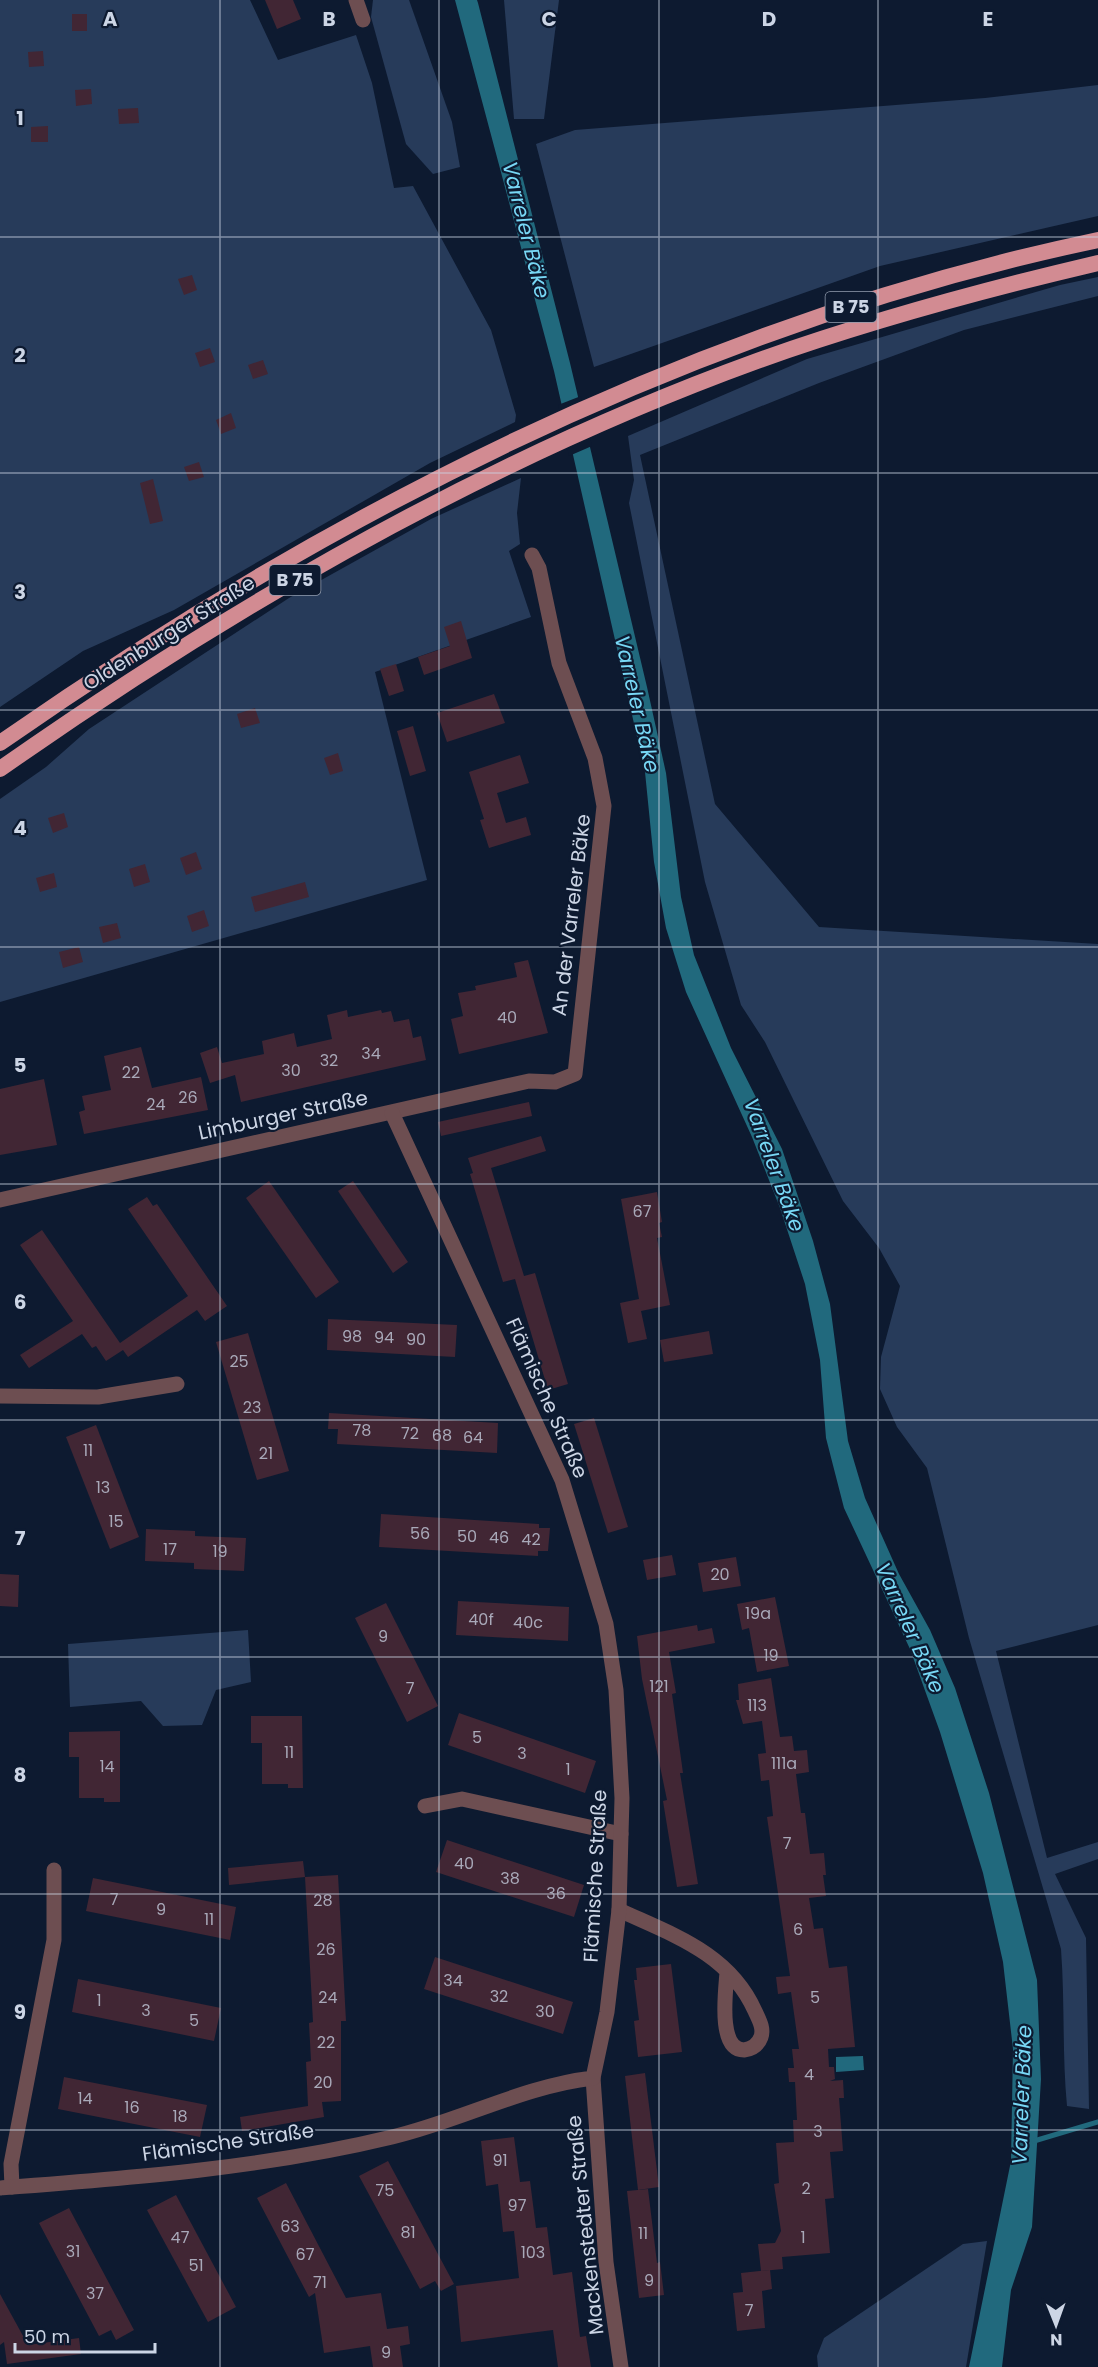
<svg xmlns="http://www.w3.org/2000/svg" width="1098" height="2367" font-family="Poppins,sans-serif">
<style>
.green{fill:#273b5a}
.water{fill:#21697d}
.pier{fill:#0d1a30}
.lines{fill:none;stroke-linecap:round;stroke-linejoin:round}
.stream{stroke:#21697d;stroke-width:5}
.building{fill:#412634}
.minor{stroke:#6d4e51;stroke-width:15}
.trunk{stroke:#d28b92;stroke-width:16}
.grid{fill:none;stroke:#ccd5e5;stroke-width:1.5;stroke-opacity:0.55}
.labels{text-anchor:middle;stroke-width:4.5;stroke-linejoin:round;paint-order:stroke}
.number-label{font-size:16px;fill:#a9a9b9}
.shield{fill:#0d1a30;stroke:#939daf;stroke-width:1.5}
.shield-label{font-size:18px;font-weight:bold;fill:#ccd5e5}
.street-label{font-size:20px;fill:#ccd5e5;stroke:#0d1a30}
.water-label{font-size:21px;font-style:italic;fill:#78d8f6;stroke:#0d1a30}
.grid-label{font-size:20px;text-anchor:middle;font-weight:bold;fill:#ccd5e5;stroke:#0d1a30;stroke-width:4.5;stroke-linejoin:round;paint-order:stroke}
</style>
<rect width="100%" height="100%" fill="#0d1a30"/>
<!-- green -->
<g class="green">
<polygon points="0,0 250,0 278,60 356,35 372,83 394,188 413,186 491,330 516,415 515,422 430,463 174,610 83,651 0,707"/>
<polygon points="373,0 409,0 452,122 460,167 433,174 406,144 371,17"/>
<polygon points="504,0 559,0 544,119 514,119"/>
<polygon points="1098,85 1098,216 880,266 594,367 536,144 575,130 985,98"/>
<path d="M1098 277V296L964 330 819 383 640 455 715 804 819 927 1098 944V1625L996 1651 1047 1858 1098 1842V1859L1055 1874 1086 1938 1089 2109 1067 2106C1062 2054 1065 2002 1061 1949L969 1638 927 1468 897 1427 880 1389 881 1357 900 1286 879 1248 843 1201 765 1042 741 1005 705 882 629 503 634 480 628 436 807 359 1060 285Z"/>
<polygon points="521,478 517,513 520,544 509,551 531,617 375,672 427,880 0,1002 0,799 46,767 89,729 289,598 431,519"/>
<polygon points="248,1630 251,1682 216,1690 202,1725 163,1726 141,1701 70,1707 68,1644"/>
<polygon points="987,2241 966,2367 818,2367 817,2356 824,2338 963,2244"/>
</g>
<!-- water -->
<g class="water">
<polygon points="455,0 477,0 478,3 570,363 647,687 666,773 681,897 694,955 731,1048 782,1149 813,1241 830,1304 848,1441 865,1498 899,1574 930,1630 955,1688 989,1793 1037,1980 1041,2079 1032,2227 1011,2290 1002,2367 969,2367 1011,2161 1013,2049 1003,1962 983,1873 940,1732 910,1649 844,1508 826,1438 820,1360 805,1284 780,1208 752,1137 686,992 666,928 654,862 645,772 554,371"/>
<polygon points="863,2056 864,2070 836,2072 836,2057"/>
</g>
<!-- pier -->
<polygon class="pier" points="581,396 592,446 569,456 558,405"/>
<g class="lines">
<!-- stream -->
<polyline class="stream" points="1034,2141 1098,2122"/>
</g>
<!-- building -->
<g class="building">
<polygon points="265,0 293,0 301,19 277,29"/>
<rect x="72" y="14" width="15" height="17"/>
<polygon points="43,51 44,66 29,67 28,52"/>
<polygon points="91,89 92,104 76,106 75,90"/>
<polygon points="138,108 139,123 119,124 118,109"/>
<polygon points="48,126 48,142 31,142 31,127"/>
<polygon points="192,275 197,290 184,295 178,279"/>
<polygon points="210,348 215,362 200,367 195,353"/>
<polygon points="263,360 268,374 253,379 248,365"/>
<polygon points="231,413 236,428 221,434 216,420"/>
<polygon points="199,462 204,477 189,481 184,467"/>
<polygon points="153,479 163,521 150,524 140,483"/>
<polygon points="461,621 472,658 424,675 418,657 450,646 444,627"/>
<polygon points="396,664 404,691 389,696 380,669"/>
<polygon points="494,694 505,723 447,742 437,713"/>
<polygon points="255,708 260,723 241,728 237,714"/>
<polygon points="413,726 426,771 410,776 397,731"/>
<polygon points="338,753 343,771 330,775 324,758"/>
<polygon points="520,755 529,783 497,793 506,823 526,817 531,835 489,848 480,820 484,819 469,772"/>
<polygon points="64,813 68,827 53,833 48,818"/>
<polygon points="196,852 202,869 186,875 180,858"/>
<polygon points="145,864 150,882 134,887 129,869"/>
<polygon points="54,873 57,887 40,892 36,878"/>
<polygon points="305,882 309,897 255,912 251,897"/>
<polygon points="204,910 209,926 192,932 187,916"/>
<polygon points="117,923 121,938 103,943 99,927"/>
<polygon points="79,947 83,962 63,968 59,952"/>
<polygon points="528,960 548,1033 459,1054 451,1019 463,1016 458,993 476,990 475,986 517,977 514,963"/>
<polygon points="347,1010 348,1017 381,1010 382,1013 391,1011 394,1022 409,1019 413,1038 421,1036 426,1060 241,1102 235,1075 210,1083 200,1053 217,1047 222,1063 264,1054 262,1041 294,1033 297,1047 332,1039 327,1015"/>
<polygon points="141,1047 152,1088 201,1077 208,1110 84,1134 79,1112 85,1110 82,1096 111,1090 104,1056"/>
<polygon points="44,1079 57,1145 0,1155 0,1089"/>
<polygon points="529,1102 532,1116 441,1136 438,1122"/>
<polygon points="541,1136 546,1151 491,1168 524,1276 535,1273 568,1384 548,1390 515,1279 503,1282 470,1174 473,1173 468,1158"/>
<polygon points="269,1181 339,1282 316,1298 246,1198"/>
<polygon points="353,1181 408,1262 393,1273 338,1191"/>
<polygon points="657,1192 662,1222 659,1223 662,1237 657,1238 670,1305 641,1311 647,1339 628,1343 620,1303 639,1299 621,1199"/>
<polygon points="147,1197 153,1206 157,1204 227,1306 205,1321 197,1310 128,1357 123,1350 106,1361 96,1346 92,1348 82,1334 29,1368 20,1355 73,1321 20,1245 42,1230 120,1343 188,1296 128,1209"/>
<polygon points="328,1319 457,1325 455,1357 327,1350"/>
<polygon points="709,1331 713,1354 664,1362 660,1340"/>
<polygon points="248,1333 289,1471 257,1480 216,1342"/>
<polygon points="329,1413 498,1423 497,1453 337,1444 338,1429 328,1429"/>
<polygon points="594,1418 628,1527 608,1533 574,1424"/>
<polygon points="96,1425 139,1537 110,1549 66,1437"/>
<polygon points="381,1514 539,1524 539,1528 550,1528 548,1551 538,1551 538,1556 379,1547"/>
<polygon points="146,1529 195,1531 195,1536 246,1538 244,1571 194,1569 194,1563 145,1561"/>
<polygon points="672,1555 676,1575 647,1580 643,1560"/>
<polygon points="736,1557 741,1586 703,1592 698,1563"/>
<polygon points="0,1574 19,1575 18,1607 0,1606"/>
<polygon points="775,1597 789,1666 757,1672 749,1628 742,1630 737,1604"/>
<polygon points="458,1601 569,1607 568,1641 456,1635"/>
<polygon points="386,1603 438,1706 407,1722 355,1618"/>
<polygon points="697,1625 698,1631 712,1628 715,1643 669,1652 676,1693 672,1694 683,1773 680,1773 698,1884 677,1887 663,1801 667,1800 642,1679 637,1636"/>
<polygon points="771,1678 780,1737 792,1736 794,1751 807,1750 809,1772 796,1774 801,1813 805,1813 810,1854 824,1853 826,1875 823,1875 826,1896 809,1898 814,1929 823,1928 829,1968 847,1966 855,2047 828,2049 829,2067 834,2067 835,2079 830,2081 843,2080 844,2098 839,2098 843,2151 830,2152 834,2198 825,2199 830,2253 782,2257 783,2269 761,2271 758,2244 775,2243 781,2231 774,2184 779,2183 776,2143 794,2142 793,2120 797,2120 795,2082 789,2082 788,2068 794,2068 792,2049 799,2049 791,1992 778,1994 776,1977 790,1976 767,1817 773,1816 769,1780 761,1781 758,1754 766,1753 762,1721 743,1724 736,1700 739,1700 738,1684"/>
<polygon points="459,1713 596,1761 585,1793 448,1745"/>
<polygon points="251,1716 302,1716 303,1788 288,1788 288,1784 262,1784 262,1743 251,1743"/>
<polygon points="120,1731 120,1802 104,1802 104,1798 79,1798 79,1757 69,1757 69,1732"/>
<polygon points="447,1840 584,1885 574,1917 436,1872"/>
<polygon points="303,1861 305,1877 229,1885 228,1868"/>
<polygon points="338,1875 346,2021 341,2021 341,2101 322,2102 324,2117 242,2131 240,2117 308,2106 306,2062 311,2061 309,2023 313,2022 305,1877"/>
<polygon points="93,1878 236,1907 230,1940 86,1911"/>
<polygon points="435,1957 573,2002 563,2034 424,1989"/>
<polygon points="671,1964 682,2052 638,2057 634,2021 639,2020 634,1980 637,1980 636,1968"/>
<polygon points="78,1979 221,2008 214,2041 72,2012"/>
<polygon points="645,2073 659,2187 638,2190 625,2076"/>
<polygon points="64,2077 207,2105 200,2137 58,2109"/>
<polygon points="514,2137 520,2182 530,2181 536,2228 547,2227 553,2275 572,2272 580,2337 586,2336 591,2367 558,2367 553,2330 461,2342 456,2286 519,2278 514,2231 503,2232 498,2184 486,2186 481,2141"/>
<polygon points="388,2161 454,2284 441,2291 435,2281 420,2289 359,2176"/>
<polygon points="286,2183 346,2298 381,2293 387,2329 408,2326 410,2344 400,2346 403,2367 373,2367 370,2346 324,2353 315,2293 309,2297 257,2198"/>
<polygon points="648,2189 657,2263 660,2262 664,2295 639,2298 627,2191"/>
<polygon points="176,2195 236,2307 208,2322 147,2210"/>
<polygon points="69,2208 134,2330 116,2340 111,2330 99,2336 39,2223"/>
<polygon points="770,2270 772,2289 762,2291 765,2328 737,2331 733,2293 743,2292 741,2273"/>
<polygon points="0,2294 28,2345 79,2338 81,2354 7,2364 4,2342 0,2345"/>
</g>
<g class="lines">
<!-- minor -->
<g class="minor">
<polyline points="356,0 363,20"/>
<polyline points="0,1200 529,1081 555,1082 575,1074 604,806 595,758 559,663 539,568 532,555"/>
<polyline points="0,1396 98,1397 177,1384"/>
<polyline points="425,1806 462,1799 621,1834"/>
<path d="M619 1910C673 1935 729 1953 755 2011 759 2020 764 2028 761 2037 758 2045 752 2049 744 2050 717 2050 726 1989 727 1972"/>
<polyline points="593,2078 606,2262 621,2367"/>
<polyline points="12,2187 11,2164 54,1940 54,1870"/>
<path d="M0 2188C131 2178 264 2168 392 2137 460 2121 524 2086 593 2078L607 2012 619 1910 621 1834 622 1798 616 1690 606 1624 562 1480 392 1113"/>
</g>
<!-- trunk -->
<g class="trunk">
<path d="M0 743C332 511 699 324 1098 240"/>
<path d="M0 769C235 604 487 459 757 361 869 321 983 290 1098 263"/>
</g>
</g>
<!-- grid -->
<path class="grid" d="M220 0V2367M439 0V2367M659 0V2367M878 0V2367M0 237H1098M0 473H1098M0 710H1098M0 947H1098M0 1184H1098M0 1420H1098M0 1657H1098M0 1894H1098M0 2130H1098"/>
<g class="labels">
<!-- number labels -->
<g class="number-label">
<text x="507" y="1023">40</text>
<text x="371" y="1059">34</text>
<text x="329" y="1066">32</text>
<text x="291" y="1076">30</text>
<text x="131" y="1078">22</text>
<text x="188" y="1103">26</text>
<text x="156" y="1110">24</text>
<text x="642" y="1217">67</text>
<text x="352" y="1342">98</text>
<text x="384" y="1343">94</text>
<text x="416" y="1345">90</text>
<text x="239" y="1367">25</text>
<text x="252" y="1413">23</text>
<text x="362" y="1436">78</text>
<text x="410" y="1439">72</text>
<text x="442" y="1441">68</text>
<text x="473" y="1443">64</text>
<text x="88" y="1456">11</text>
<text x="266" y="1459">21</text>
<text x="103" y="1493">13</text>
<text x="116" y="1527">15</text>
<text x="420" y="1539">56</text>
<text x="467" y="1542">50</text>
<text x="499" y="1543">46</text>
<text x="531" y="1545">42</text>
<text x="170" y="1555">17</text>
<text x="220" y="1557">19</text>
<text x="720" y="1580">20</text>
<text x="758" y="1619">19a</text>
<text x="481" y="1625">40f</text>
<text x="528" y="1628">40c</text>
<text x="383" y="1642">9</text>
<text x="771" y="1661">19</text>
<text x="659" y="1692">121</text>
<text x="410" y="1694">7</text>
<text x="757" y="1711">113</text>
<text x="477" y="1743">5</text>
<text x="289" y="1758">11</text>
<text x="522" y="1759">3</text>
<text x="784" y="1769">111a</text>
<text x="107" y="1772">14</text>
<text x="568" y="1775">1</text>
<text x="787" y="1849">7</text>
<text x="464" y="1869">40</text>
<text x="510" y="1884">38</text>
<text x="556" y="1899">36</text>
<text x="114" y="1905">7</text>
<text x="323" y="1906">28</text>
<text x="161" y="1915">9</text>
<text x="209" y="1925">11</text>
<text x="798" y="1935">6</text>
<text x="326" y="1955">26</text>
<text x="453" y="1986">34</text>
<text x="499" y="2002">32</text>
<text x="328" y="2003">24</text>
<text x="815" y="2003">5</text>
<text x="99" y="2006">1</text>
<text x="146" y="2016">3</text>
<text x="545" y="2017">30</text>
<text x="194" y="2026">5</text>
<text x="326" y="2048">22</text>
<text x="809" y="2080">4</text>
<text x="323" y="2088">20</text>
<text x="85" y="2104">14</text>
<text x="132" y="2113">16</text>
<text x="180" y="2122">18</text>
<text x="818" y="2137">3</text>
<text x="500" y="2166">91</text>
<text x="806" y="2194">2</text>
<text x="385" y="2196">75</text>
<text x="517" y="2211">97</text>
<text x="290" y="2232">63</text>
<text x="408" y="2238">81</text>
<text x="643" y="2239">11</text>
<text x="180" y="2243">47</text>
<text x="803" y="2243">1</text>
<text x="73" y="2257">31</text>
<text x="533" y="2258">103</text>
<text x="305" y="2260">67</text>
<text x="196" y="2271">51</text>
<text x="649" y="2286">9</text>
<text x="320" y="2288">71</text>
<text x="95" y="2299">37</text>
<text x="749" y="2316">7</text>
<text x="386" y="2358">9</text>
</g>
<!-- shield labels -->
<g class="shield">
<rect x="825.5" y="292" width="51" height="30" rx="4.5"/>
<rect x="269.5" y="565" width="51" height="30" rx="4.5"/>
</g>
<g class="shield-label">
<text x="851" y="313">B 75</text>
<text x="295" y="586">B 75</text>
</g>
<!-- street labels -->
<g class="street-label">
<text transform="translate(169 633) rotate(-32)" y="7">Oldenburger Straße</text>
<text transform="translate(571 915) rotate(-83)" y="7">An der Varreler Bäke</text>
<text transform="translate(283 1115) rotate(-12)" y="7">Limburger Straße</text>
<text transform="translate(547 1398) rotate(66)" y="7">Flämische Straße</text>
<text transform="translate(595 1876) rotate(-87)" y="7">Flämische Straße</text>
<text transform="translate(228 2142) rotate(-8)" y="7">Flämische Straße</text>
<text transform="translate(585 2225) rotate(-96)" y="7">Mackenstedter Straße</text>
</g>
<!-- water labels -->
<g class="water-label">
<text transform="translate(526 230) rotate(76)" y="7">Varreler Bäke</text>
<text transform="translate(637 704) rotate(77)" y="7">Varreler Bäke</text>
<text transform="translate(774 1165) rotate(70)" y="7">Varreler Bäke</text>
<text transform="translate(910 1628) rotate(66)" y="7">Varreler Bäke</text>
<text transform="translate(1022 2095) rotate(-88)" y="7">Varreler Bäke</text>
</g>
</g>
<g class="grid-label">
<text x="110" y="26">A</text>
<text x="329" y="26">B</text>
<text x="549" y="26">C</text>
<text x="769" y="26">D</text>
<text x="988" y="26">E</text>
<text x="20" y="125">1</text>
<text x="20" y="362">2</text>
<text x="20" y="599">3</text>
<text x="20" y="835">4</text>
<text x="20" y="1072">5</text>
<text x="20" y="1309">6</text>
<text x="20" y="1545">7</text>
<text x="20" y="1782">8</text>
<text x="20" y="2019">9</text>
</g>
<!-- north arrow -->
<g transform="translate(1056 2325) rotate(179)" stroke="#0d1a30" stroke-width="4.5" paint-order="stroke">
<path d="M0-4.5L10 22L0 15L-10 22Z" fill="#ccd5e5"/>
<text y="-9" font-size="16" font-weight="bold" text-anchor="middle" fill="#ccd5e5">N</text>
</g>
<!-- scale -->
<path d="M15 2343v9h140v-9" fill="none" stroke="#ccd5e5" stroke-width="3"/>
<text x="24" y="2343" font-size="18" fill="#ccd5e5" stroke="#0d1a30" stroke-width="4.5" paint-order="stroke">50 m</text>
</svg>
